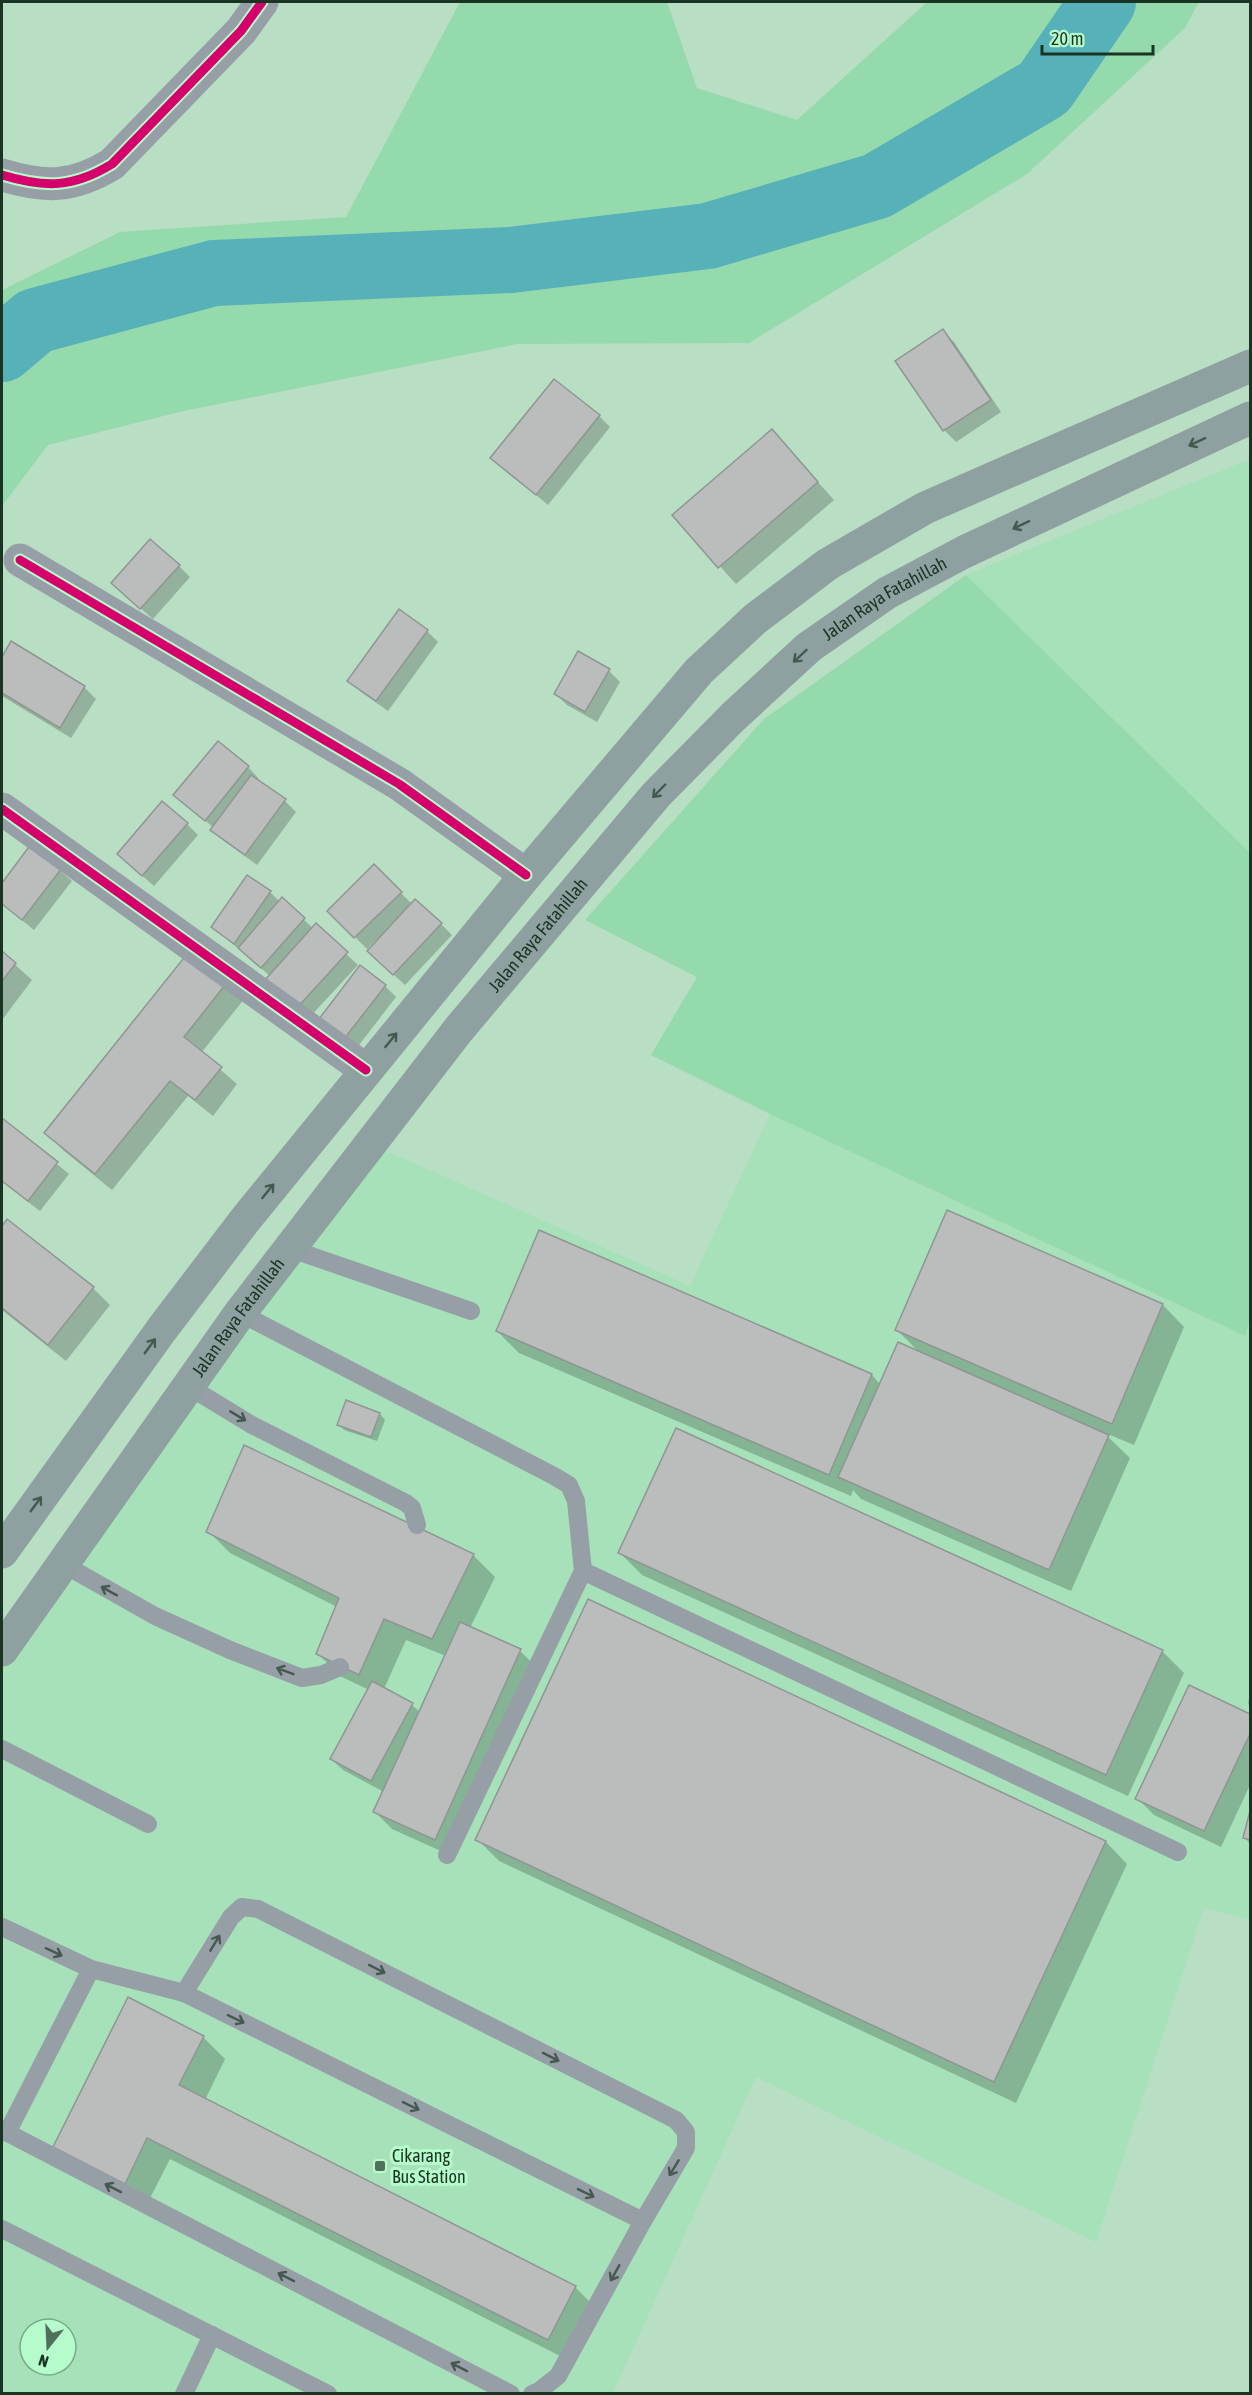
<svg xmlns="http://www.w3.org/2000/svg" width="1252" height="2395" font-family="'Asap Condensed',sans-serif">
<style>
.built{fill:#a6e1ba;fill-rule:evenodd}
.green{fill:#95daad}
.shadow{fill:#0003;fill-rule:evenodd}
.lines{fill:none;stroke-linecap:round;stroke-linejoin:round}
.river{stroke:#57b1b9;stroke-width:66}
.building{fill:#bbbdbd;stroke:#8f9692;stroke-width:1.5}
.service{stroke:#979fa6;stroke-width:18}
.minor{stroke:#979fa6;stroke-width:33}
.trunk{stroke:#8fa0a0;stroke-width:33}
.cycleway-casing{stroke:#b6fbcb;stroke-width:13}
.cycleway{stroke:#d6006c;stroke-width:9}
.oneway{stroke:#425a4f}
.oneway2{stroke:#455951}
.poi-dot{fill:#51705b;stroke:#b6fbcb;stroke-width:2}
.labels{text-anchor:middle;stroke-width:6;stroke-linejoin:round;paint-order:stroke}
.street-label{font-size:18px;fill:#193423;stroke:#b6fbcb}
.poi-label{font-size:18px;fill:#193423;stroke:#b6fbcb;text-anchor:start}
</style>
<rect width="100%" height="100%" fill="#b8dec4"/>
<!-- built -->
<g class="built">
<polygon points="1250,459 1250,853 966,575"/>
<path d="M770 1114 1244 1336 1250 1319V1920L1204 1908 1096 2242 756 2077 613 2393H2V1626L380 1148 690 1286ZM30 2329H66V2365H30Z"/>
</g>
<!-- green -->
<g class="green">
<polygon points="460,2 667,2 697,88 797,120 927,2 1199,2 1185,28 1027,174 749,343 517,344 179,412 48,445 2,506 2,290 120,232 346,217"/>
<polygon points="966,575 1250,853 1250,1319 1245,1336 770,1114 651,1055 697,977 585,920 764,719"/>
</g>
<!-- shadow -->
<g class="shadow">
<polygon points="942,331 954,342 1001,412 956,442 944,430 897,361"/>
<polygon points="599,416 610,427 548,505 492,458"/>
<polygon points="772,431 834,500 736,584 674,515"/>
<polygon points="179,566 190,577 153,619 124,594"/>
<polygon points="427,631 438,642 388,711 361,692 349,681"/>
<polygon points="12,643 84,687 96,699 71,738 2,696 2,660"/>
<polygon points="609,671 620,682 597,722 567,705 556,694"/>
<polygon points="218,743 248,767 259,779 257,781 285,801 296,812 257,865 224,841 212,830 214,828 175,795"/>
<polygon points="187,824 198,835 154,886 130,865"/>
<polygon points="32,846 72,881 34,930 2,904 2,885"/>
<polygon points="374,866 412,904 441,924 452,935 405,985 380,962 379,940 378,938 367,949 329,911"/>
<polygon points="270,892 280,902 282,900 314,929 316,926 358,965 307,1020 270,976 213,927"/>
<polygon points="191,952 245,998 201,1053 237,1084 213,1116 188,1096 112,1190 63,1150 46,1133"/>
<polygon points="2,953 32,980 2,1020"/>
<polygon points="385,986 396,997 356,1049 321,1019"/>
<polygon points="2,1119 69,1174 40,1211 2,1182"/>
<polygon points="948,1212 1163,1305 1184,1327 1134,1445 1103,1432 1130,1458 1071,1591 861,1499 853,1490 851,1496 519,1353 497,1331 539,1232 872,1375 880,1384 920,1353 897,1330"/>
<polygon points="7,1221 93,1288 110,1305 66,1361 2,1310 2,1228"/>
<polygon points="347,1402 380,1414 385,1420 377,1441 344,1430 339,1424"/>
<path d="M208 1531 473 1555 495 1577 470 1628 520 1651 537 1667 452 1856 392 1829 375 1812 384 1792 343 1770 331 1759 369 1690 340 1676 318 1654 337 1607 230 1553ZM406 1640 446 1656 420 1712 412 1705 384 1689Z"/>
<polygon points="620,1553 1162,1651 1184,1673 1128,1796 642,1575"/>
<polygon points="589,1601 1106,1842 1127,1864 1016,2103 499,1861 477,1839"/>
<polygon points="1190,1687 1250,1716 1250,1785 1221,1847 1154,1815 1137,1798"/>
<polygon points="1250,1692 1250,1706 1248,1704"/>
<polygon points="1250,1817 1250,1844 1245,1838"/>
<polygon points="203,2037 225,2059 205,2100 575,2287 597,2309 570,2361 170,2159 147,2204 76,2168"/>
</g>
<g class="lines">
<!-- river -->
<polyline class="river" points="2,349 35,321 214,273 511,260 708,236 877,186 1044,88 1103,2"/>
</g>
<!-- building -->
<g class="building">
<polygon points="943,329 991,400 943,431 895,361"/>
<polygon points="554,379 600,415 536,495 490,458"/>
<polygon points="772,429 818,482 718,568 672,515"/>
<polygon points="150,539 180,565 140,609 111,583"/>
<polygon points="399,609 428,630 376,701 347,681"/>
<polygon points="11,641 85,686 60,728 2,693 2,657"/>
<polygon points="578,651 610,669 585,712 554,694"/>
<polygon points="218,741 249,766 205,821 173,795"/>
<polygon points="251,775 286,799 245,855 210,830"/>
<polygon points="162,801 188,823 142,876 117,854"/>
<polygon points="31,844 62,868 22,920 2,904 2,883"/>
<polygon points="374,864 402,892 354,938 327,911"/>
<polygon points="247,875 271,891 234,944 211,927"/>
<polygon points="282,897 305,918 261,968 238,948"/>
<polygon points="415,899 442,923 393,975 367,951"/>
<polygon points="316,923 348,952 295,1010 264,981"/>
<polygon points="191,949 229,980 184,1037 222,1067 195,1100 170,1081 95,1174 44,1133"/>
<polygon points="2,951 16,963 2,981"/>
<polygon points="360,965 386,985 344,1039 319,1019"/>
<polygon points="2,1118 58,1162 28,1201 2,1181"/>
<polygon points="947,1210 1163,1304 1112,1424 895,1330"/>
<polygon points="7,1219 94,1287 48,1345 2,1308 2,1226"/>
<polygon points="539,1230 872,1374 829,1475 496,1331"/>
<polygon points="898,1342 1109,1435 1049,1570 838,1477"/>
<polygon points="346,1400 380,1413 371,1437 337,1425"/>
<polygon points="676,1428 1163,1650 1106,1775 618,1553"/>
<polygon points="244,1445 474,1554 432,1639 384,1619 359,1675 316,1654 339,1598 206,1532"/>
<polygon points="588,1599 1106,1841 994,2082 475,1840"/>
<polygon points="460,1622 521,1649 435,1840 373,1812"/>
<polygon points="372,1681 413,1703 371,1781 330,1759"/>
<polygon points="1189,1685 1250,1714 1250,1734 1204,1831 1135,1799"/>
<polygon points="1250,1811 1250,1840 1243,1838"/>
<polygon points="128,1997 204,2036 179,2085 576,2286 548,2340 147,2138 125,2184 53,2147"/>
</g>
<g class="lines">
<!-- service -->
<g class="service">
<polyline points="291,1249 471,1311"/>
<polyline points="240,1313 554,1476 569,1485 576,1501 583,1571 447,1855"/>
<polyline points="188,1386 252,1425 406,1503 412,1508 417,1525"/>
<polyline points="63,1564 155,1616 230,1650 302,1678 321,1675 340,1667"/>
<polyline points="583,1571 1178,1852"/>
<polyline points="2,1749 148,1824"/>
<polyline points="2,1927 91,1969 184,1993 643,2221"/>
<polyline points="184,1993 231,1917 242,1907 258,1909 676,2120 686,2132 686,2148 643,2221 558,2376 539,2391 532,2394"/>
<polyline points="2,2130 511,2394"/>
<polyline points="7,2133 91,1969"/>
<polyline points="2,2229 328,2394"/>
<polyline points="184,2394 212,2335"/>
</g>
<!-- minor -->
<g class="minor">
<path d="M2 175C45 188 73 188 112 164L241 31 262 2"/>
<polyline points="20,560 399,784 526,875"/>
<polyline points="2,809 366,1070"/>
</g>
<!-- trunk -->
<g class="trunk">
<polyline points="2,1552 162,1329 245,1220 526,875 699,671 755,619 828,564 925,508 1250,366"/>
<path id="s1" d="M2 1650 240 1313 459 1029 656 795 733 717 809 647 887 593 964 552 1250 418"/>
</g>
<!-- cycleway casing -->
<g class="cycleway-casing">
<g id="cycleway">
<path d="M2 175C45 188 73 188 112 164L241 31 262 2"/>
<polyline points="20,560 399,784 526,875"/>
<polyline points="2,809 366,1070"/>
</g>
</g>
<!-- cycleway -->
<use href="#cycleway" class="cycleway"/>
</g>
<!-- one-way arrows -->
<defs><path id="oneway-shaft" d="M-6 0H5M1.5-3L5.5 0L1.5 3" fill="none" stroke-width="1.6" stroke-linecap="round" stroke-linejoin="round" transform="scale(1.5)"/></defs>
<g class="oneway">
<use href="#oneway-shaft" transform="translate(1197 442) rotate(155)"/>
<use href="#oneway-shaft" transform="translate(1021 525) rotate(155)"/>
<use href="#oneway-shaft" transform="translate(800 656) rotate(137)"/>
<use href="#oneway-shaft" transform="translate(659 791) rotate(134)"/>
<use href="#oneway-shaft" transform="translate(391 1040) rotate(-51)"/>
<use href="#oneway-shaft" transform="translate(268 1191) rotate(-51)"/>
<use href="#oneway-shaft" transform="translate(150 1346) rotate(-54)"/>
<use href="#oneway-shaft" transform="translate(36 1504) rotate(-54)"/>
</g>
<g class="oneway2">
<use href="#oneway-shaft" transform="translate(238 1416) rotate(31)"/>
<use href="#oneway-shaft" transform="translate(109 1591) rotate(-151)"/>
<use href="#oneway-shaft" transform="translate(285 1671) rotate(-159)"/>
<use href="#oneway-shaft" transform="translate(215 1943) rotate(-59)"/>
<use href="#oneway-shaft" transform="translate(54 1952) rotate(25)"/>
<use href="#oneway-shaft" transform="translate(377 1969) rotate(27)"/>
<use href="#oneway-shaft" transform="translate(236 2019) rotate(26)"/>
<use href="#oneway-shaft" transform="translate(551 2057) rotate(27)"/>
<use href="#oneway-shaft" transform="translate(411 2106) rotate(26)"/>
<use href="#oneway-shaft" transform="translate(674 2168) rotate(121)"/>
<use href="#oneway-shaft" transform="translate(113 2188) rotate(-153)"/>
<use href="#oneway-shaft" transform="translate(586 2193) rotate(26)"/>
<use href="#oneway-shaft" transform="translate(615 2273) rotate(119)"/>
<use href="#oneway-shaft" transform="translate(286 2277) rotate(-153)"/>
<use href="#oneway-shaft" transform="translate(459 2367) rotate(-153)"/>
</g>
<!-- markers -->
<rect class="poi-dot" x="374" y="2160" width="12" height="12" rx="3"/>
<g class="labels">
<!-- street labels -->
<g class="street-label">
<text dy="6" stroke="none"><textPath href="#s1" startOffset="1380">Jalan Raya Fatahillah</textPath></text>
<text dy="6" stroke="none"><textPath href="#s1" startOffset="894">Jalan Raya Fatahillah</textPath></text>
<text dy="6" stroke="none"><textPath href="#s1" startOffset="408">Jalan Raya Fatahillah</textPath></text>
</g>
<!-- poi labels -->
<g class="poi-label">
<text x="392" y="2162">Cikarang<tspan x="392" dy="21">Bus Station</tspan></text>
</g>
</g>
<!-- border -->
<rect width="1252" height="2395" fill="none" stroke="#193423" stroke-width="6"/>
<!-- north arrow -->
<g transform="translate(48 2347) rotate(198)"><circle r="28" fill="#b6fbcb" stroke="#77ab88" stroke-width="1.5"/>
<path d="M0-4.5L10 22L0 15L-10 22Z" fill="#51705b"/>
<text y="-9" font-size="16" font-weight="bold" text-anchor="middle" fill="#193423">N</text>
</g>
<!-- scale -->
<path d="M1042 45v9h111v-9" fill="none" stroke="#193423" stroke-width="3"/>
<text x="1051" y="45" font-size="18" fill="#193423" stroke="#b6fbcb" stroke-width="4.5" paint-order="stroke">20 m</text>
</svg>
